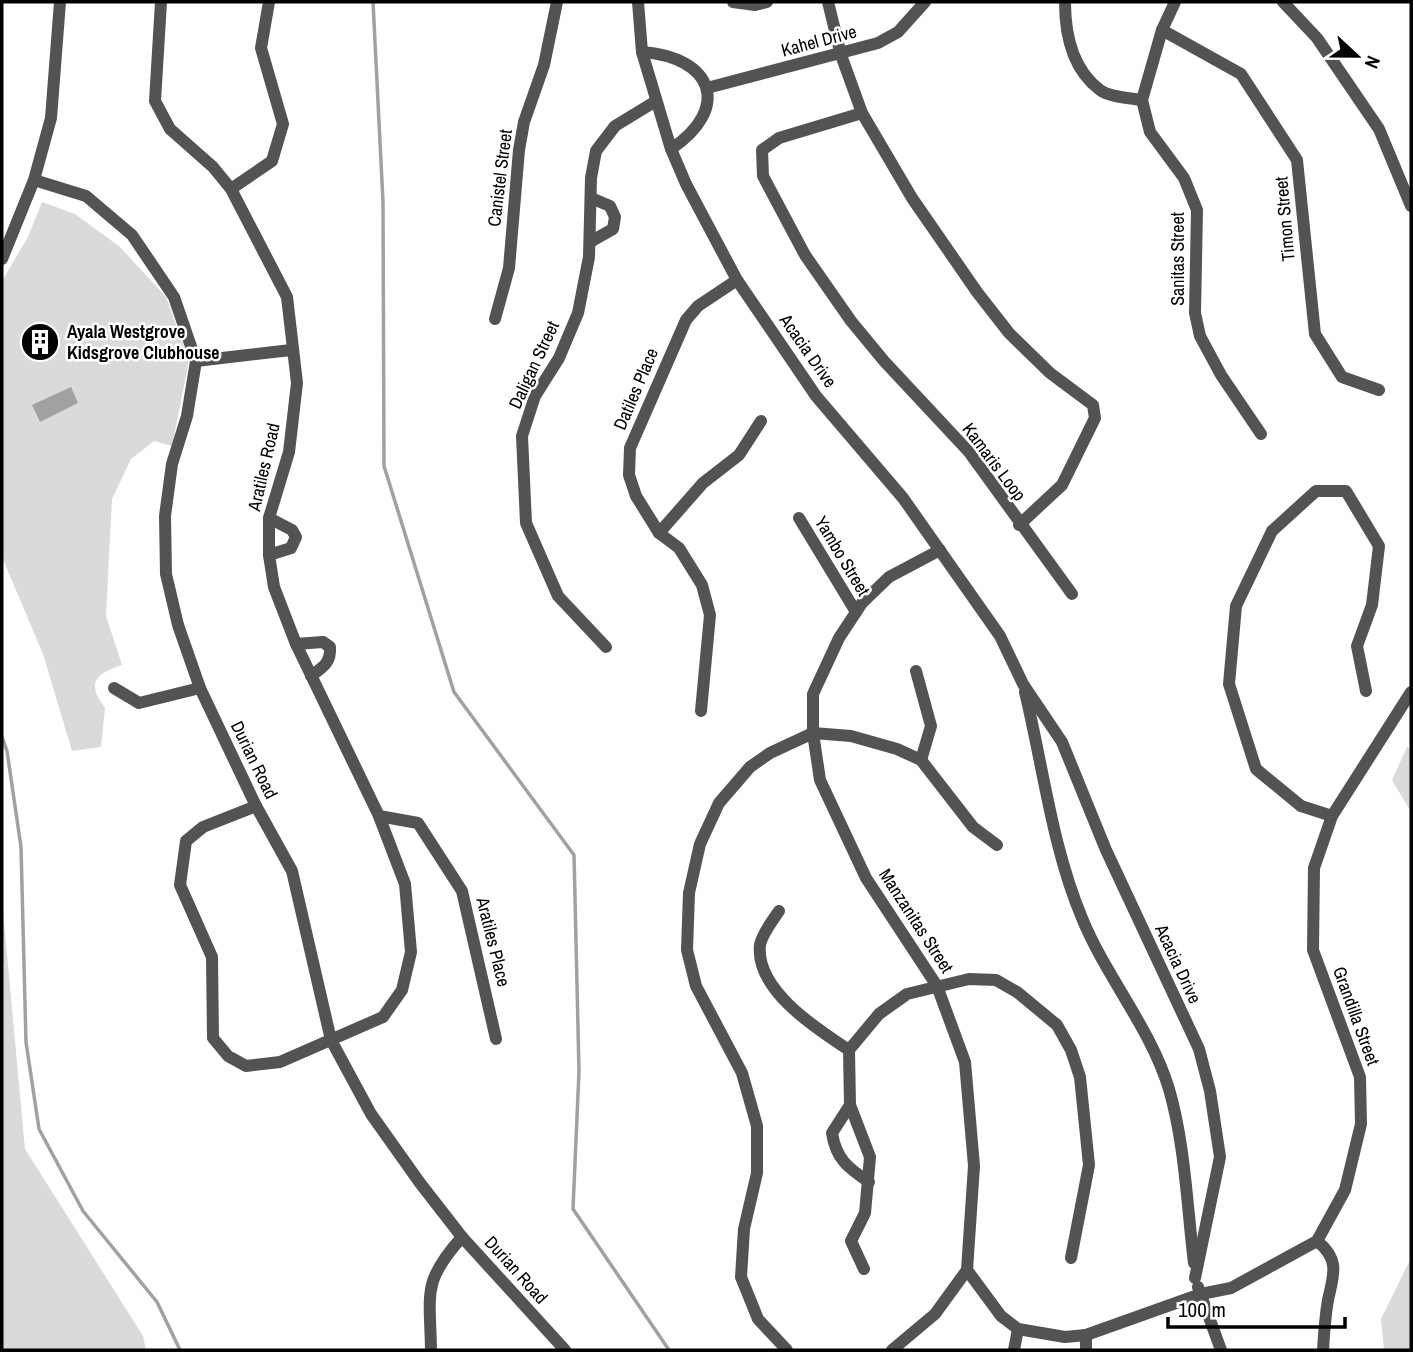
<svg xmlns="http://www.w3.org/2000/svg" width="1413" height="1352" font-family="'Archivo Narrow',sans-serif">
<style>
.green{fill:#dadada}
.water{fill:#a1a1a1}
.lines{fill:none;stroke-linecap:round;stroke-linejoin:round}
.stream{stroke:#a1a1a1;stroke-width:3.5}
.minor{stroke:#535353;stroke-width:12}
.labels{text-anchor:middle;stroke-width:5;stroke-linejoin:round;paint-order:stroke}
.street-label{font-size:18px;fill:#000;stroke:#fff}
.poi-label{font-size:18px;font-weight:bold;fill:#000;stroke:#fff;text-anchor:start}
</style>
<rect width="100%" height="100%" fill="#fff"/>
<!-- green -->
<g class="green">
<path d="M42 202 75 214 120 247 166 297 189 361 172 446 154 441 131 459 112 499 106 616 122 665C95 674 86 683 105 708L101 747 72 751 43 654 2 557V281L28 237Z"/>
<polygon points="1407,747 1411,749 1411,812 1392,780"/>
<polygon points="2,900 25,1149 143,1336 146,1350 2,1350"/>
<polygon points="1411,1258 1411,1350 1384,1350 1381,1319"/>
</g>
<!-- water -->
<polygon class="water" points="71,387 78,403 40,422 32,405"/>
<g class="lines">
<!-- stream -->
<g class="stream">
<polyline points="373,2 383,202 384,466 454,692 574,855 579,1071 573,1209 669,1350"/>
<polyline points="2,737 7,751 21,847 26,1042 39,1129 83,1211 157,1302 180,1350"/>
</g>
<!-- minor -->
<g class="minor">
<polyline points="161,2 155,101 170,129 213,167 231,189 287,297 297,383 289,452 269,518 269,555 274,587 296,644 379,816 405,884 411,952 402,990 383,1017 280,1062 246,1066 228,1056 213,1038 212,957 180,885 186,841 203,827 256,806"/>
<polyline points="638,2 642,52 671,149 686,184 737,280 816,396 903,498 1000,636 1023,684 1062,742 1106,850 1199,1049 1210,1091 1220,1157 1195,1278"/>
<polyline points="733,2 755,5 767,2"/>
<polyline points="828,2 841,55 862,113 912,198 977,292 1009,333 1050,373 1093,405 1095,418 1062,485 1019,525"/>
<path d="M1065 2C1065 34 1072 69 1100 90 1109 97 1130 98 1142 100"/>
<polyline points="1175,2 1162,30 1142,100 1150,132 1184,178 1197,210 1195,313 1200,336 1221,375 1261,434"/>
<polyline points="1283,2 1317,38 1379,129 1411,206"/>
<polyline points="1162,30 1241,74 1297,160 1315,334 1342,377 1379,390"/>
<path d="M642 52C713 57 732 108 671 149"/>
<polyline points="707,88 878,43 898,32 925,2"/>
<polyline points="862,113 779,138 762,150 763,176 805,255 851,321 884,361 969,452 1072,594"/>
<polyline points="34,180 86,196 132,235 174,297 196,361 187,416 172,464 165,516 166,574 178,625 200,688 256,806 292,871 331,1040 371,1114 420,1183 462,1237 565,1350"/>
<polyline points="231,189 272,161 283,124 261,48 269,2"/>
<polyline points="590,242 613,229 615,217 610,206 591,198"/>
<polyline points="2,259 34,180 51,118 60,2"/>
<polyline points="495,319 509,268 519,150 524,122 544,65 557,2"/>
<polyline points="196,361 291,350"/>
<polyline points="799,518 856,612"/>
<polyline points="659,533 703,483 739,455 761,421"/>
<polyline points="940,550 889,577 862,603 839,638 813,694 813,733 820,780 866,878 937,986 965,1062 974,1166 967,1270 1001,1316 1018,1329 1065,1337 1086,1335 1201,1294 1231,1288 1317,1241 1345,1190 1361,1124 1360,1077 1313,950 1314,868 1332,816 1411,692"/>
<polyline points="269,555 291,548 296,537 292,530 269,518"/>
<path d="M296 644 323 642 330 647C331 663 323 667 311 676"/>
<polyline points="606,647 558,596 526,523 522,436 535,396 559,358 578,313 589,257 591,178 596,151 615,126 656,101"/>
<polyline points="916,671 931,726 921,760"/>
<polyline points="114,688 139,703 200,688"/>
<path d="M1025 692C1043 766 1052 847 1082 918 1106 977 1150 1027 1169 1089 1185 1144 1187 1206 1194 1263"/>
<polyline points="701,711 710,615 702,585 679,548 659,533 636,496 629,475 630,448 686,320 698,306 737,280"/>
<polyline points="379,816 418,823 462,891 496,1039"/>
<polyline points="1332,816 1301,806 1256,769 1229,684 1236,606 1272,531 1316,491 1346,491 1379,546 1372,605 1357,646 1366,691"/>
<path d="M779 911C773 920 762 934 760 945 755 990 817 1029 849 1050"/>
<path d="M850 1105 832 1133C836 1159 848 1168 869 1182"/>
<path d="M1317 1241C1341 1260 1333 1276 1328 1300 1325 1317 1324 1333 1323 1350"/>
<polyline points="864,1269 851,1241 865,1213 870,1157 850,1105 849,1050 879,1014 907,994 969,979 996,980 1017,992 1057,1025 1071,1050 1080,1077 1089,1165 1071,1258"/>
<polyline points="1198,1287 1221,1350"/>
<polyline points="1086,1335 1086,1350"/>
<path d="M431 1350C430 1292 422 1282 462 1237"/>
<polyline points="787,1350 758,1319 741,1277 744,1229 757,1173 757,1126 742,1073 696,986 687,950 689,893 700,844 719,803 750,767 770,753 813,733 851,736 897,749 921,760 973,827 997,845"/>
<polyline points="892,1350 935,1314 967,1270"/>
<polyline points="1014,1350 1018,1329"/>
</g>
</g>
<!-- icons -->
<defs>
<g id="building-disc" transform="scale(2.0125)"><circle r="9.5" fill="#000" stroke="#fff"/><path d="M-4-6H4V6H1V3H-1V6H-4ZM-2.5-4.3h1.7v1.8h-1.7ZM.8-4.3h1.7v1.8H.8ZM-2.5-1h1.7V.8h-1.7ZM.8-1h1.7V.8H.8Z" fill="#fff"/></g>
</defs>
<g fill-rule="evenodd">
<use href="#building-disc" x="40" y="342"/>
</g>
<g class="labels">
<!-- street labels -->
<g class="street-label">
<text transform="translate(819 41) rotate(-15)" y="6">Kahel Drive</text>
<text transform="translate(500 178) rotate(-83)" y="6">Canistel Street</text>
<text transform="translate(1285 219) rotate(-95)" y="6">Timon Street</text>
<text transform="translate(1178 259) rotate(-90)" y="6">Sanitas Street</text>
<text transform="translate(808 351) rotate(55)" y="6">Acacia Drive</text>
<text transform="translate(534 365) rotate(-65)" y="6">Daligan Street</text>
<text transform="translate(636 389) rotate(-67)" y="6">Datiles Place</text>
<text transform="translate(994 462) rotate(53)" y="6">Kamaris Loop</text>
<text transform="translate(264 467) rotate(-77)" y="6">Aratiles Road</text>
<text transform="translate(842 556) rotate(59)" y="6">Yambo Street</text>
<text transform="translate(254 760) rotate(64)" y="6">Durian Road</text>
<text transform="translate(916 921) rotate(57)" y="6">Manzanitas Street</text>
<text transform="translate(493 942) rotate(76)" y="6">Aratiles Place</text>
<text transform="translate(1178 964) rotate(65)" y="6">Acacia Drive</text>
<text transform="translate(1356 1016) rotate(70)" y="6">Grandilla Street</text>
<text transform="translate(516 1270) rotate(48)" y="6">Durian Road</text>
</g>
<!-- poi labels -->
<g class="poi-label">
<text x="67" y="338">Ayala Westgrove<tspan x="67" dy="21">Kidsgrove Clubhouse</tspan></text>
</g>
</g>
<!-- border -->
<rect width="1413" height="1352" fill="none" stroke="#000000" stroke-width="7"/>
<!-- north arrow -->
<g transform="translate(1357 56) rotate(112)" stroke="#ffffff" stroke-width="5" paint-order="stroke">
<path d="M0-5L12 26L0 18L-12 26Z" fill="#000000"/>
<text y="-10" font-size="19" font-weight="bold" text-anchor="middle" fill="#000000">N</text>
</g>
<!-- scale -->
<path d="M1168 1317v10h177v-10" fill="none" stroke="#000000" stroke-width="3.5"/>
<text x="1178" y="1317" font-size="21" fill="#000000" stroke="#ffffff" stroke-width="5" paint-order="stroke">100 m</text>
</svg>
